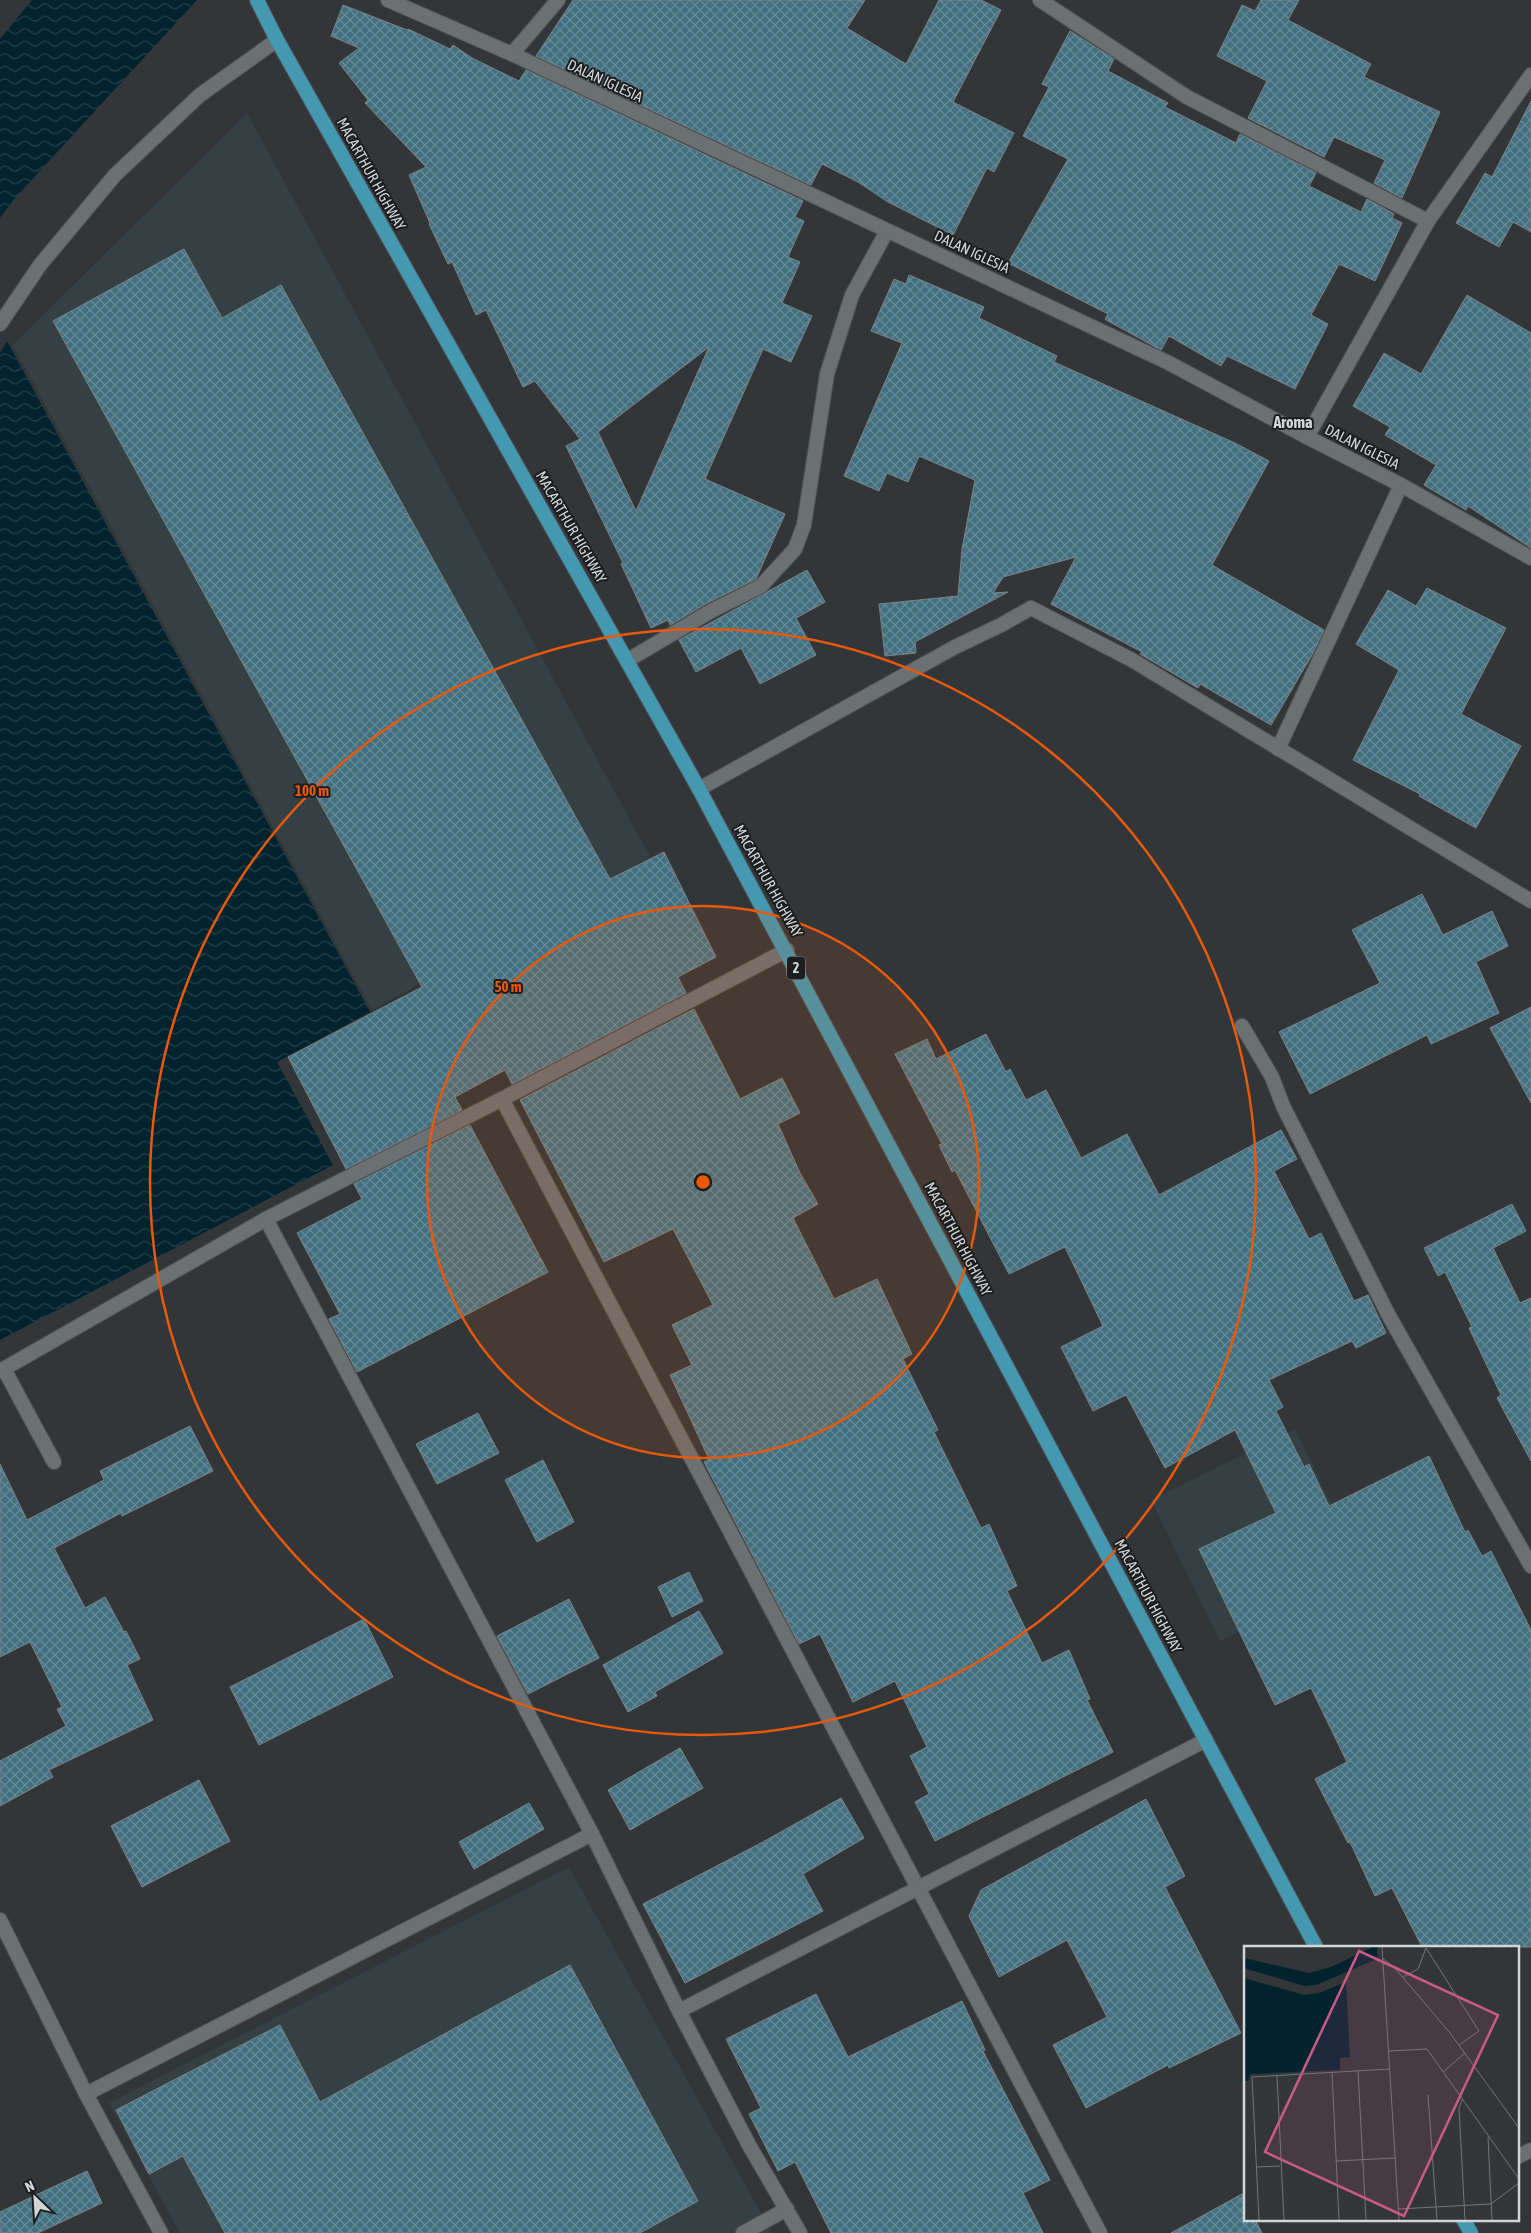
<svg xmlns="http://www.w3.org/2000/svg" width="1531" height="2233" font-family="'Asap Condensed',sans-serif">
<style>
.built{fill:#344044}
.water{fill:url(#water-waves)}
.building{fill:url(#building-cross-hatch);stroke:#7e8385;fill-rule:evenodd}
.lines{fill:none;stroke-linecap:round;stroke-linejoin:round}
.service-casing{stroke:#515456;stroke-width:16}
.minor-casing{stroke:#515456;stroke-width:16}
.tertiary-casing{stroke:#515456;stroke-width:16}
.trunk-casing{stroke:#515456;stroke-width:16}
.service{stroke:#6b7072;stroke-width:14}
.minor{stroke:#6b7072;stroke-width:14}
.tertiary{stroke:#6b7072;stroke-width:14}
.trunk{stroke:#4498b2;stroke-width:14}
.ring{fill:none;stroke:#e8590c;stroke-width:2.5}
.labels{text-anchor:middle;stroke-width:4;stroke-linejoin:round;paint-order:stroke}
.shield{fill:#1b1d1e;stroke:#9c9ea0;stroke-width:1}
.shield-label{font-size:14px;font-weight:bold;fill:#d3d6d7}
.street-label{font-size:15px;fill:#d3d6d7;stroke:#1b1d1e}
.neighbourhood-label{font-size:16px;font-weight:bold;fill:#d3d8db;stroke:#1b1d1e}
.inset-road{fill:none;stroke:#727678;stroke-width:1}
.view{fill:#c85a86;fill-opacity:0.15;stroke:#c85a86;stroke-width:2.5}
.inset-edge{fill:none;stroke:#d3d6d7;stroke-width:2.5}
.centre{fill:#e8590c;stroke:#1b1d1e;stroke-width:2.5}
.ring-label{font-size:15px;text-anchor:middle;font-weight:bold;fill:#e8590c;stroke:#1b1d1e;stroke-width:4;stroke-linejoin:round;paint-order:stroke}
</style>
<defs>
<pattern id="water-waves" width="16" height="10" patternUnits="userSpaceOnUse" patternTransform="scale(1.25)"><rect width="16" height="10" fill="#00232e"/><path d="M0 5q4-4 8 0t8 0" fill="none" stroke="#24424c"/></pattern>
<pattern id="building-cross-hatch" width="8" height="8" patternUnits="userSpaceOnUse" patternTransform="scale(1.25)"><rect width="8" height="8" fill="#437080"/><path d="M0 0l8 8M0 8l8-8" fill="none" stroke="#668a97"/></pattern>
</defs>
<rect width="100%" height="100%" fill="#323638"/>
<!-- built -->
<g class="built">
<polygon points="247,113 650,857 372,1010 13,345"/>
<polygon points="1295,1429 1364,1571 1220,1641 1151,1500"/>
<polygon points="569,1867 772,2233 180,2233 109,2103"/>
</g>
<!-- water -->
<g class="water">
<polygon points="32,0 197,0 15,198 0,218 0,39"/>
<polygon points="7,341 370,1012 277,1062 333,1165 0,1340 0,353"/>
</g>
<!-- building -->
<g class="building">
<polygon points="573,0 865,0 847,28 906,64 939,0 981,0 1001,10 953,102 1014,133 994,172 987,168 953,235 888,202 858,182 822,164 811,185 536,56"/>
<polygon points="1261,0 1299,0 1288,20 1371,64 1364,77 1440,112 1402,198 1374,183 1385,160 1334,137 1324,157 1248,118 1267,81 1217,56 1242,5 1255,11"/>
<path d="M343 5 407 30 408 29 450 49 453 45 472 58 519 81 526 70 803 201 795 217 804 221 788 257 800 262 782 303 812 316 791 362 763 349 705 479 785 514 756 579 707 603 670 625 668 620 651 628 621 564 623 563 566 446 580 439 535 381 523 387 486 310 476 315 452 262 448 264 429 224 430 223 409 175 426 167 365 103 368 100 339 63 359 48 331 36ZM709 347 636 511 598 432Z"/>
<polygon points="1070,31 1114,59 1108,71 1168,103 1165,107 1236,143 1240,134 1316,173 1309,186 1361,212 1367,199 1394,214 1392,218 1402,223 1375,281 1339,264 1311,315 1328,324 1295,389 1227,356 1221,366 1169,336 1161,350 1108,321 1105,319 1108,314 1008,263 1068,159 1023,136 1049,87 1042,84"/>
<polygon points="1531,101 1531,232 1513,222 1499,247 1456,223 1485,173 1492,177"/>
<polygon points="184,249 222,318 281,285 610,879 664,852 716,957 678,977 686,993 512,1084 505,1070 455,1097 462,1110 346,1169 288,1057 422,987 53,321"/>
<polygon points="909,275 984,307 979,318 1057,356 1054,362 1235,443 1269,461 1212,565 1324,630 1312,655 1271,725 1200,684 1198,688 1140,654 1142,652 1051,604 1076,557 1003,577 993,593 1008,592 915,642 916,653 885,656 879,604 958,596 962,549 975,480 919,456 908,482 887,473 879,491 844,476 902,343 871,331 894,279 906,284"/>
<polygon points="1467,295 1531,333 1531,548 1468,506 1466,510 1424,485 1436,465 1385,435 1390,427 1353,406 1384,353 1421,374"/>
<polygon points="807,570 825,602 796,618 816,655 760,684 741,648 696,672 679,640"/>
<polygon points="1427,588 1506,628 1461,714 1521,746 1476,828 1419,796 1420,794 1353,760 1399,670 1356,644 1388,590 1416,606"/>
<polygon points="1422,894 1443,935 1492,911 1508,946 1476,962 1499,1013 1431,1044 1427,1035 1310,1094 1279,1032 1380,983 1352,930"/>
<polygon points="1531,1007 1531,1103 1490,1028"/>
<polygon points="694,1009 740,1099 782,1078 800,1113 778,1124 800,1173 818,1204 793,1218 834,1299 877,1279 912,1354 903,1359 938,1430 934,1432 981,1528 989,1524 1017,1586 1007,1591 1042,1663 1069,1650 1090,1699 1087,1700 1113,1752 935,1841 915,1802 929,1794 910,1756 927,1747 895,1681 853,1702 820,1634 799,1644 704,1462 709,1459 670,1375 692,1365 672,1325 713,1305 673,1229 604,1262 520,1100"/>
<polygon points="986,1034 1006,1072 1010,1069 1026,1100 1046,1090 1081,1158 1127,1134 1159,1195 1281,1130 1297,1159 1274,1171 1309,1239 1321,1233 1354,1301 1368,1295 1386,1333 1356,1348 1352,1341 1269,1380 1283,1407 1276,1411 1304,1467 1309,1464 1329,1506 1429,1456 1465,1532 1468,1530 1482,1556 1491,1551 1531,1630 1531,1947 1422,1947 1392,1888 1375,1896 1350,1842 1348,1843 1315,1779 1347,1762 1311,1688 1275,1705 1199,1549 1276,1513 1235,1430 1165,1468 1126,1395 1093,1411 1061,1347 1103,1326 1065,1247 1009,1274 955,1170 952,1172 939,1145 942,1144 895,1054 927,1039 936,1059"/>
<polygon points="470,1125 548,1272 357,1372 329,1319 340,1314 297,1233 362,1199 354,1184"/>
<polygon points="1512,1204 1526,1231 1493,1248 1520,1303 1531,1298 1531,1461 1497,1398 1501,1395 1469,1328 1472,1327 1445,1272 1438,1276 1424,1248"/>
<polygon points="478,1413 499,1453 437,1484 416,1444"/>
<polygon points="190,1426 213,1471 122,1516 121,1513 54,1548 85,1608 105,1597 124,1632 126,1631 140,1659 127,1665 153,1720 49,1770 53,1777 0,1806 0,1761 66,1726 57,1709 62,1707 30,1642 0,1657 0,1464 27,1520 104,1480 100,1471"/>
<polygon points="543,1460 574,1522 537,1542 505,1480"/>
<polygon points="689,1572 703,1601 672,1617 658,1587"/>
<polygon points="569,1599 599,1658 528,1694 497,1636"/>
<polygon points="699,1611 723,1653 655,1692 657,1696 628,1712 603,1665"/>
<polygon points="364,1619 393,1677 259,1745 230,1687"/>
<polygon points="680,1748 703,1788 630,1830 608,1790"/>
<polygon points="199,1780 230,1841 142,1887 111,1826"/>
<polygon points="841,1798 864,1838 803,1874 823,1911 685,1983 643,1904 763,1842"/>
<polygon points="1146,1799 1185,1876 1165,1887 1241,2033 1169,2068 1168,2065 1086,2108 1053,2045 1107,2017 1067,1940 999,1977 969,1916 981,1890"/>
<polygon points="529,1803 544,1829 474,1869 459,1842"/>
<polygon points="570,1965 698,2201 640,2233 225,2233 183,2156 149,2174 116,2110 280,2025 320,2102"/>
<polygon points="816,1994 848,2057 962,2001 985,2050 983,2051 1050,2180 1023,2193 1043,2233 831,2233 795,2162 778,2171 749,2114 761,2108 726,2039"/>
<polygon points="87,2171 102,2203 38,2233 0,2233 0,2212"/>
<polygon points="1242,2194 1245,2199 1245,2219 1255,2219 1262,2233 1171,2233"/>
</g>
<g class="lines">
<!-- service casing -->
<g class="service-casing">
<g id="service">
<polyline points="1428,221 1531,75"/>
<polyline points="0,324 40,265 115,175 200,95 277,40"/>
<polyline points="628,660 711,611 761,586 795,549 804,525 827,374 852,295 887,231"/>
<polyline points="86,2094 592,1834"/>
<polyline points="743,2233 787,2209"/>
</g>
</g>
<!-- minor casing -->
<g class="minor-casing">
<g id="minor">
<polyline points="1040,0 1187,97 1428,221 1307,437"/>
<polyline points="512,54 558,0"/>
<polyline points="1278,749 1401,485"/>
<polyline points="699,789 955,647 1001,625 1031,608 1132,660 1531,901"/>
<polyline points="1242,1026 1272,1077 1283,1106 1389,1316 1531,1566"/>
<polyline points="502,1099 1100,2233"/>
<polyline points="266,1219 592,1834 679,2011 749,2145 800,2233"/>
<polyline points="4,1369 54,1462"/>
<polyline points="0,1371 266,1219 502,1099 787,950"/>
<polyline points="0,1920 86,2094 161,2233"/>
<polyline points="679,2011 1206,1740"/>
<polyline points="1517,2157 1531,2150"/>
</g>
</g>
<!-- tertiary casing -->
<g class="tertiary-casing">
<polyline id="tertiary" points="388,0 512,54 1169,363 1307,437 1401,485 1531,558"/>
</g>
<!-- trunk casing -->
<g class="trunk-casing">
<g id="trunk">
<polyline points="257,0 277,40 699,789 1316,1947"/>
<polyline points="1463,2219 1471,2233"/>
</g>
</g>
<!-- service -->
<use href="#service" class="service"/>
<!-- minor -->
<use href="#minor" class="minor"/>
<!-- tertiary -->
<use href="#tertiary" class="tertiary"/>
<!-- trunk -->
<use href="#trunk" class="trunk"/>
</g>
<!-- distance rings -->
<circle cx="703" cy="1182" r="276" fill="#e8590c" fill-opacity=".12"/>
<g class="ring">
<circle cx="703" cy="1182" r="276"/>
<circle cx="703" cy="1182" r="553"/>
</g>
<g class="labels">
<!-- shield labels -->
<rect class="shield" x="787" y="956.5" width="18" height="23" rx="4"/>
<g class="shield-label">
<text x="796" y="973">2</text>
</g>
<!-- street labels -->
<g class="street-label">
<text transform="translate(605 81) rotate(25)" y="5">DALAN IGLESIA</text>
<text transform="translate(371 174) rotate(61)" y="5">MACARTHUR HIGHWAY</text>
<text transform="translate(972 252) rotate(25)" y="5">DALAN IGLESIA</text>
<text transform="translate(1362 447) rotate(27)" y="5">DALAN IGLESIA</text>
<text transform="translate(571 527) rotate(60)" y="5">MACARTHUR HIGHWAY</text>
<text transform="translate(768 881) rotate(61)" y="5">MACARTHUR HIGHWAY</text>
<text transform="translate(958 1239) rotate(62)" y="5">MACARTHUR HIGHWAY</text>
<text transform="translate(1148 1596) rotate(62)" y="5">MACARTHUR HIGHWAY</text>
</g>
<!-- neighbourhood labels -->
<g class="neighbourhood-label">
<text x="1293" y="428">Aroma</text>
</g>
</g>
<!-- overview -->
<g transform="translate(1244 1946)">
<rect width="275" height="275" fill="#323638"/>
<path d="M129 1H133V13L72 39 60 40 0 22V12L65 27 87 21ZM0 32 60 49 75 47 102 36 106 111 96 112V124L6 128 4 135H0Z" fill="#00232e"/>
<path class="inset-road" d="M138 1 155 274M182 2 235 85 215 99M138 12 150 21 206 87 275 182M159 31 174 23 182 2M145 105 183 103 275 233M114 125 122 274M88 126 95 274M199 126 221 107M33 130 40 274M184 149 193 274M218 154 215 162 221 274M244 191 248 274M92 215 151 212M12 221 36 220M154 263 247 258 275 237M15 274 8 131 146 123"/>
<path class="view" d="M115 5 254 69 160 270 21 206Z"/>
<rect width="275" height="275" class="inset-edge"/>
</g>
<circle cx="703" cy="1182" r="8" class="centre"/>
<g class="ring-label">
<text x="312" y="796">100 m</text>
<text x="508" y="992">50 m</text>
</g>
<!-- north arrow -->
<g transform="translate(35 2198) rotate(335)" stroke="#1b1d1e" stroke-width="4" paint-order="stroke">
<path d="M0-4L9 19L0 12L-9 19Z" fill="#d3d6d7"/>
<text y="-8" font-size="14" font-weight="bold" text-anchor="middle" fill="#d3d6d7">N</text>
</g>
</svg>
